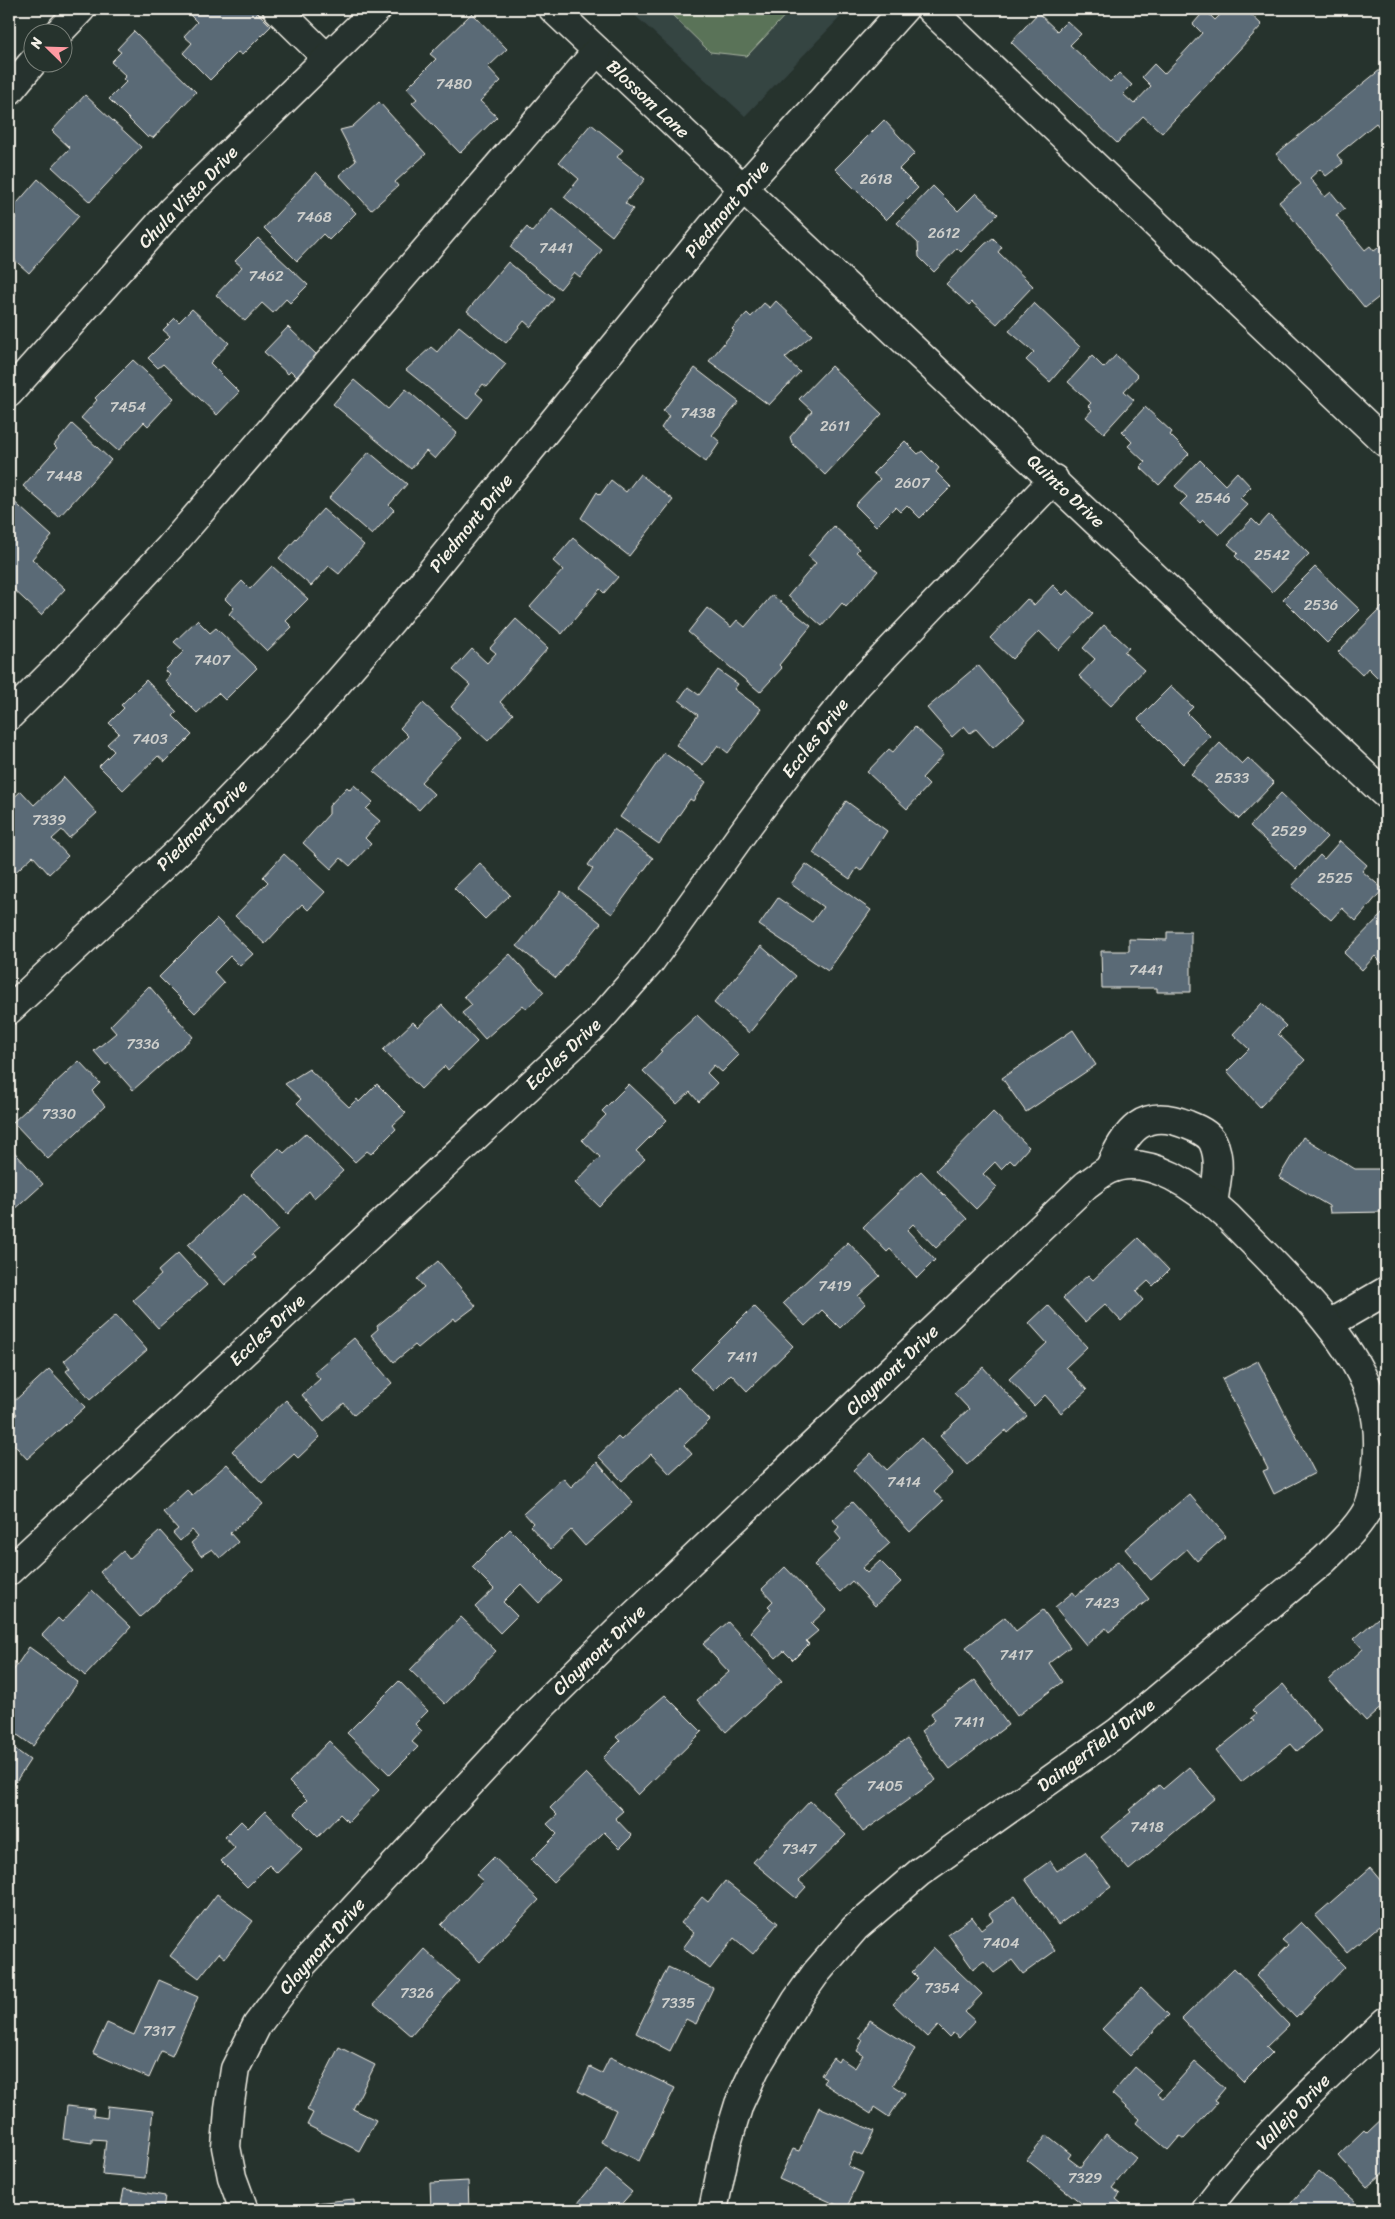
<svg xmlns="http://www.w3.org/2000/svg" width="1395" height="2219" font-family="Sriracha,sans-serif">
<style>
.built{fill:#364443}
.green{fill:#5a7358;stroke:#a7b2a0}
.building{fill:#5a6a76;stroke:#f4f1e8}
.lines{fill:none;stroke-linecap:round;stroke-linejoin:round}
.minor-casing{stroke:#f4f1e8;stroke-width:31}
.minor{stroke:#26332d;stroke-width:28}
.labels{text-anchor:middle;stroke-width:4;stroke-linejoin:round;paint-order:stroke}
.number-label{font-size:15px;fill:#cecfcc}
.street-label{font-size:18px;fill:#f4f1e8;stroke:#26332d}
</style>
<rect width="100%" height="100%" fill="#26332d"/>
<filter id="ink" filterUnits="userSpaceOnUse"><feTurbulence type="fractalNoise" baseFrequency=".02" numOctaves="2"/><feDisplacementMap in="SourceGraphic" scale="10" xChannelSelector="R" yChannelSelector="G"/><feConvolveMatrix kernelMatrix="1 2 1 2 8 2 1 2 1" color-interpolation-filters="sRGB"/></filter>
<g filter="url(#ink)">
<!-- built -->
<polygon class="built" points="628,9 848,9 745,116"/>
<!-- green -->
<polygon class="green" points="666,9 791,9 747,56 710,52"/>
<!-- building -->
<g class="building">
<polygon points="184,9 254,9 271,26 242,55 238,52 210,80 183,53 192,43 184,36 197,22"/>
<polygon points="1226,9 1245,9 1262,25 1162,133 1143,116 1117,143 1011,42 1038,13 1057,31 1067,21 1081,34 1070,45 1110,82 1119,73 1132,85 1123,94 1134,104 1151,86 1142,77 1154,64 1164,74 1202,33 1193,24 1205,10 1215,20"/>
<polygon points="472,13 507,49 488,67 501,81 480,101 497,117 460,153 412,103 417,99 407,88 436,59 430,54"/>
<polygon points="134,31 196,92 153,138 149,136 148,138 109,99 126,82 123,79 126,76 111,62 121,52 117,49"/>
<polygon points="1386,65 1386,128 1382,131 1376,123 1337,155 1343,163 1326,176 1320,169 1310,178 1325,197 1331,192 1345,209 1336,215 1365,250 1370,246 1374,251 1382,245 1386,250 1386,254 1381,258 1385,262 1379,266 1386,276 1386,298 1383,294 1365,308 1279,202 1301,184 1276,154"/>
<polygon points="85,95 141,147 90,202 52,167 70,148 52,131"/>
<polygon points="379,102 426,154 395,182 398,186 371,210 339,175 356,161 340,130 352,127"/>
<polygon points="884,120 915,153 899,169 918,188 886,220 835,169"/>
<polygon points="591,124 623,150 617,157 645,179 625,203 633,209 612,236 564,197 579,179 559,162"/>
<polygon points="316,172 356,213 329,240 323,234 297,261 264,228"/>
<polygon points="38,179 79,216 29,273 9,255 9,225 17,216 11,210"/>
<polygon points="933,186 958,211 976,193 998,214 961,252 957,248 934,272 919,257 918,243 897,223"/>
<polygon points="552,208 602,250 580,277 574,272 560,289 510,247 527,227 532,232"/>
<polygon points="258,238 308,285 290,303 286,299 273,313 262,303 245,321 216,295 242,267 235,261"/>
<polygon points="993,238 1002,247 998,252 1033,286 997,324 972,302 969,305 946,284 985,244"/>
<polygon points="508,262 554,299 531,327 524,321 506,343 467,311"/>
<polygon points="9,287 16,293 9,301"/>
<polygon points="776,301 812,335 785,358 800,372 769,405 709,361 734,331 732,329 747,313 751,317 764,303 770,308"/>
<polygon points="1034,303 1080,347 1050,382 1026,360 1034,352 1009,331"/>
<polygon points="192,309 229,343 210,363 239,392 217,415 163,364 158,368 148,358 170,336 163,330 175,318 179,322"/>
<polygon points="459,326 506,364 487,387 483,384 476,393 483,399 467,419 406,370 431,347 437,352"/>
<polygon points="288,327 318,356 298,378 291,371 288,374 264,352"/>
<polygon points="1116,355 1138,376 1124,391 1134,400 1104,433 1086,417 1092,410 1088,406 1091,403 1068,382 1092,356 1104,368"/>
<polygon points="133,360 174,398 148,426 144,422 118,451 81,418 97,400 95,398"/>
<polygon points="831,366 882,414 825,475 792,443 790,437 812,411 799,399"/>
<polygon points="695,368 739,402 712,435 720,442 706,462 661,428 669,416 663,411"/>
<polygon points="354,380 388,409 406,389 457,433 435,459 426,451 411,469 333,404"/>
<polygon points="1145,407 1172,432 1170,435 1189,454 1159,485 1140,467 1145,462 1128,446 1132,442 1122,432"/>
<polygon points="72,424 111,460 59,517 23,486 57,448 54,445"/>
<polygon points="905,441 918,454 922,451 939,468 936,472 951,487 920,518 907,505 900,512 895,507 876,526 855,505 880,479 873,473"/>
<polygon points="369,452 407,484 389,505 394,510 372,535 329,498"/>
<polygon points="1200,460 1225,485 1237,472 1251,487 1240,498 1248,505 1219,535 1203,520 1200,523 1180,504 1187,497 1175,486"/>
<polygon points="640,474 673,500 629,556 581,518 597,492 600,495 611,480 626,492"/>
<polygon points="10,498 52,536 32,559 65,589 41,615 9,585"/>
<polygon points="323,509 364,545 339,574 329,566 311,586 279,558"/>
<polygon points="1269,515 1309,554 1272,592 1235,556 1238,553 1228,544 1252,519 1259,526"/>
<polygon points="834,526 859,549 856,552 878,571 846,607 842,603 822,626 788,596 816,563 808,556"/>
<polygon points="573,538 618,577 604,593 600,589 562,634 530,607 563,570 553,561"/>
<polygon points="272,566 308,599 286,621 292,627 267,651 229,614 234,608 225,599 242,581 250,589"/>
<polygon points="1315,567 1360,610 1327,643 1283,599"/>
<polygon points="1053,585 1063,595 1068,590 1093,614 1059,650 1039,631 1012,659 990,638 1027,599 1034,605"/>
<polygon points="772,595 811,626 779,665 782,668 760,692 688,632 707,608 731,627 737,620 745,627"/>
<polygon points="1382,607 1386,612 1386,686 1368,668 1362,675 1338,652"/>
<polygon points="516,619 548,648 500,702 513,714 488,741 451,707 470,685 453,670 472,649 487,663 496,653 490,648"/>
<polygon points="197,620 210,633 216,628 257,668 225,700 218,693 197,713 165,681 170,675 165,670 184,651 174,642"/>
<polygon points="1104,625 1129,648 1124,652 1144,670 1111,706 1079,676 1095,659 1083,648"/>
<polygon points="978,665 1025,720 993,748 976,729 970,733 964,726 952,737 927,708"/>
<polygon points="718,670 738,684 734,689 761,709 728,753 718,745 703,765 676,745 698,715 679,700 688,687 699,695"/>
<polygon points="146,680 177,712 173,716 192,735 165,762 158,756 123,790 99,766 114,751 107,744 119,733 109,723 124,708 121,705"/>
<polygon points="1171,686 1193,707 1187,713 1210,736 1183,764 1138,719"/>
<polygon points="423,703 461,738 421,782 434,794 419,810 374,772 408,736 400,728"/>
<polygon points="915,727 944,754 922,778 929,785 907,809 867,772 889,749 893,752"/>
<polygon points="1220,743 1242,764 1248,758 1274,783 1239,819 1191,774"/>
<polygon points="664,753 706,782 693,801 690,799 659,844 620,817"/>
<polygon points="64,777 97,813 69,838 62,830 52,839 68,856 49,874 33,856 10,877 9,802 21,791 34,805"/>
<polygon points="354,785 373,802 366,809 380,821 365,838 371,844 350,866 341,858 331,869 303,843 329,814 329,806 347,787 350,790"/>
<polygon points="1281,793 1327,837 1296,869 1250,826"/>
<polygon points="846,801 887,831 861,871 857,868 850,879 813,853"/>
<polygon points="614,829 653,858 612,914 578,889 593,869 588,865"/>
<polygon points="1340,841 1367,865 1362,871 1383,889 1356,921 1342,908 1331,920 1292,886 1320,855 1324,859"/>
<polygon points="284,854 325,892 308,910 302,904 265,944 235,916 268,882 263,877"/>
<polygon points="480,863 510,895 485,919 454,888"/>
<polygon points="806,864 871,910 828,971 759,925 778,898 812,922 823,907 791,884"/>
<polygon points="561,891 601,923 556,978 517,946"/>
<polygon points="1386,910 1386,967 1375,956 1362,970 1344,953"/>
<polygon points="217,919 253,954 240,966 230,956 214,972 224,983 195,1013 159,977"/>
<polygon points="1167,932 1191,932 1191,992 1157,992 1157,988 1102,988 1101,951 1129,951 1129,939 1167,940"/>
<polygon points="761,946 796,976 749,1033 714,1003"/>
<polygon points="510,954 544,992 526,1009 523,1005 485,1039 462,1013 472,1005 464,996"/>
<polygon points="149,986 193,1037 133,1090 109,1063 106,1065 94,1051 116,1033 110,1026"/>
<polygon points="1262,1003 1286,1026 1278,1034 1305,1060 1260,1107 1227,1071 1249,1049 1233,1034"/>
<polygon points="442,1005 477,1042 448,1070 445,1066 421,1089 383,1050 413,1022 418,1027"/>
<polygon points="697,1015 739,1055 722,1072 714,1065 707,1073 717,1083 699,1102 690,1092 677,1104 643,1071 662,1051 660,1050"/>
<polygon points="1073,1030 1096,1065 1026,1112 1002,1078"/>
<polygon points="79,1061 100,1083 92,1091 105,1106 48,1159 13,1122"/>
<polygon points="309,1069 349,1107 357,1099 359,1102 377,1084 406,1113 393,1125 396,1129 371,1154 367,1151 355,1162 297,1103 301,1099 285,1084"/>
<polygon points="629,1084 667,1120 636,1151 645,1159 599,1206 575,1183 600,1157 582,1140 606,1115 602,1111"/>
<polygon points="993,1112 1029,1147 1014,1164 1010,1160 1001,1169 995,1162 983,1174 997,1187 976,1209 936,1170"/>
<polygon points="306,1133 343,1171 314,1198 309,1191 288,1214 251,1175 279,1148 284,1153"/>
<polygon points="1303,1137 1355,1169 1385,1169 1385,1212 1330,1213 1329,1206 1279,1177"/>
<polygon points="9,1146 43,1184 12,1212 9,1208"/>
<polygon points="921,1171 967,1219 936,1248 913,1224 907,1230 935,1260 917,1278 890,1249 887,1252 863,1227"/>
<polygon points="244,1193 278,1230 252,1254 255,1258 225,1285 188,1245"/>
<polygon points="1138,1238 1169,1270 1153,1286 1148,1281 1136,1292 1143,1300 1121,1321 1105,1304 1085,1322 1063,1298 1088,1275 1093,1280"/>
<polygon points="848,1242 880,1276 858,1296 865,1304 840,1328 822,1310 805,1326 783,1303"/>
<polygon points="178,1253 207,1285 158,1328 133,1300 161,1275 158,1271"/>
<polygon points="438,1261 476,1306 456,1321 454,1318 418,1348 415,1345 394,1362 371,1335 378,1329 377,1326 424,1287 417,1279"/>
<polygon points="1048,1305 1087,1347 1066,1367 1087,1390 1061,1413 1045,1395 1034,1406 1009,1379 1047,1343 1029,1323"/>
<polygon points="754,1306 793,1346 747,1391 731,1374 714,1391 691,1369"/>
<polygon points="116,1315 147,1350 90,1400 66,1371 70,1368 64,1361"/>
<polygon points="354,1338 392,1383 354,1415 344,1403 324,1421 302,1395 320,1379 314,1372"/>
<polygon points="1258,1361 1315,1473 1274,1494 1263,1471 1268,1469 1222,1379"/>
<polygon points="983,1367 1027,1416 1008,1433 1006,1430 967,1465 940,1436 969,1409 954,1393"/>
<polygon points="49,1369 85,1407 27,1459 9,1439 9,1422 17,1414 9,1406"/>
<polygon points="678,1387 710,1420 684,1445 692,1454 670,1474 651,1454 622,1481 598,1456 618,1437 621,1440"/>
<polygon points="286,1400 320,1437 298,1458 294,1454 262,1483 232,1451"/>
<polygon points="921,1438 953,1473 934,1491 943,1501 910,1532 853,1470 871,1453 887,1470"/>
<polygon points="597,1462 633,1503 585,1546 571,1530 551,1549 530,1526 533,1523 524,1513 563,1478 571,1487"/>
<polygon points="227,1464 263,1504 230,1533 238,1542 220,1558 212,1549 201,1556 191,1543 198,1537 192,1530 180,1541 173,1533 178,1529 163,1512 187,1490 192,1495"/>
<polygon points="1189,1494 1226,1536 1197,1561 1187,1549 1151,1580 1125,1549"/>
<polygon points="852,1502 890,1543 862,1568 867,1573 880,1561 901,1582 875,1606 852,1581 840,1592 814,1565 841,1539 835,1532 839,1527 833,1520"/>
<polygon points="510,1529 562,1581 539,1603 521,1584 503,1602 517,1616 500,1633 475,1607 494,1589 472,1567"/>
<polygon points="160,1531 194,1569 140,1617 100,1572 123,1551 129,1559"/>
<polygon points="1118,1561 1149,1599 1109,1632 1106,1628 1086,1645 1055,1607 1073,1592 1076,1596"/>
<polygon points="785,1567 826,1610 811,1624 818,1631 806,1641 809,1644 793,1660 784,1651 776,1658 751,1632 771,1609 768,1606 773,1601 762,1589"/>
<polygon points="92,1590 131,1627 85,1676 42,1635 58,1618 62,1622"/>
<polygon points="1386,1596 1386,1610 1379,1605"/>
<polygon points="1043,1610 1070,1647 1049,1663 1062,1682 1017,1716 966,1647 1005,1617 1016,1631"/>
<polygon points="461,1617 496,1651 445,1704 410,1670"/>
<polygon points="1378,1618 1386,1627 1386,1703 1366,1721 1329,1680 1363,1649 1354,1639"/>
<polygon points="728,1622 782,1681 726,1732 697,1700 729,1672 703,1644"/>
<polygon points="29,1647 78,1682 33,1746 9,1729 9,1677"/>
<polygon points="975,1680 1008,1725 950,1769 921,1731 935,1720 931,1713"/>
<polygon points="399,1681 428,1711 415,1724 422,1731 412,1742 418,1747 390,1775 347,1733"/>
<polygon points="1283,1684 1321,1731 1297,1751 1291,1744 1241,1782 1216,1751 1254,1720 1251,1718 1256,1714 1252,1710"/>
<polygon points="665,1695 702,1732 638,1795 603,1758 620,1741 616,1737"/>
<polygon points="907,1739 936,1780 863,1832 833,1792"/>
<polygon points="329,1741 379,1790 348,1822 340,1814 318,1837 294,1813 307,1800 289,1782"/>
<polygon points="9,1745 30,1760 9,1792"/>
<polygon points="1189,1767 1215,1798 1129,1870 1101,1837 1131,1812 1129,1810 1159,1785 1163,1789"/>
<polygon points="586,1773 623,1811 615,1818 632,1836 620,1848 604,1832 553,1882 531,1860 557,1834 547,1824 557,1815 550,1808"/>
<polygon points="810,1801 846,1835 799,1881 806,1887 796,1898 753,1862"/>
<polygon points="265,1811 302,1849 277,1873 269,1865 247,1887 221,1861 235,1848 225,1837 241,1821 248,1828"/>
<polygon points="1085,1852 1111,1887 1058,1925 1025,1879 1050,1861 1057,1871"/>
<polygon points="494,1857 539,1900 480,1962 441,1925 483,1881 476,1875"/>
<polygon points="1370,1868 1386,1887 1386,1932 1379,1926 1347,1953 1315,1916"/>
<polygon points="725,1881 778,1923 753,1954 734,1938 710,1969 683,1948 694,1933 681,1923 702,1897 708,1902"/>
<polygon points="217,1894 253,1921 225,1958 219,1953 199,1978 170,1956"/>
<polygon points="1015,1896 1055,1951 1023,1974 1012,1960 994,1973 984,1961 973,1969 948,1934 972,1917 981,1929 993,1920 989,1914"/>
<polygon points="1301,1922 1345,1967 1296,2018 1256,1976 1288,1945 1282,1940"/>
<polygon points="934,1948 982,1994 965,2012 975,2021 959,2038 953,2033 949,2037 938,2026 928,2037 893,2004 918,1978 912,1972"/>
<polygon points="424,1949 459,1981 411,2036 374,2004"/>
<polygon points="668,1967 713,1988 696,2024 686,2019 670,2051 636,2033"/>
<polygon points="1234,1968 1289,2025 1266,2047 1272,2053 1243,2082 1182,2019"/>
<polygon points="159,1980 198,1997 172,2056 161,2051 149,2078 93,2053 107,2023 134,2035"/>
<polygon points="1141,1988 1169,2015 1130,2056 1102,2029"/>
<polygon points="870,2020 915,2049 893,2085 905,2093 889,2117 874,2107 871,2114 823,2083 826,2078 821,2075 833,2058 838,2062 840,2058 855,2068 863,2055 857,2051 863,2040 859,2038"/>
<polygon points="339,2047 375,2065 353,2109 376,2120 359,2151 307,2125 313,2113 307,2110"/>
<polygon points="610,2057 675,2088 639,2161 601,2142 616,2110 578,2091 590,2067 602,2073"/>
<polygon points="1195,2062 1225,2088 1214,2101 1217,2103 1184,2139 1180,2136 1168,2150 1136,2123 1139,2119 1112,2094 1135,2067 1161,2090 1157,2094 1163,2098"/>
<polygon points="67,2106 94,2109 93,2116 107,2118 108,2106 153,2111 145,2178 102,2174 106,2140 92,2139 92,2143 63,2139"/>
<polygon points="819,2107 874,2131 862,2156 854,2152 848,2166 863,2173 846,2209 779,2179 793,2149 799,2151"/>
<polygon points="1386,2115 1386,2171 1367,2187 1338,2155 1364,2130 1367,2133"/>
<polygon points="1106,2134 1136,2158 1112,2188 1120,2194 1116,2199 1122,2204 1117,2210 1090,2210 1027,2160 1047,2135 1071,2154 1068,2158 1080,2167"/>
<polygon points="606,2170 632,2192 616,2210 572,2210"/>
<polygon points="1319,2171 1355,2202 1348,2210 1285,2210"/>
<polygon points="468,2181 469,2210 431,2210 430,2183"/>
<polygon points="124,2189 165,2196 163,2210 120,2210"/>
<polygon points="354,2199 355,2210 314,2210 314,2203"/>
</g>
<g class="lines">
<!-- minor casing -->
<g class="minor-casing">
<g id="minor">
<polyline points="277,9 326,57"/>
<polyline points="553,9 1386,795"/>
<polyline points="930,9 1386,443"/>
<polyline points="59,32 81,9"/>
<polyline points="9,91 33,62"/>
<polyline points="9,393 172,210 377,9"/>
<polyline points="9,716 56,669 170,547 597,51"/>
<polyline points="9,1010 183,847 300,726 392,620 743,188 904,9"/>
<path d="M1109 1169C1126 1131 1143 1106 1188 1125 1196 1128 1209 1134 1213 1142 1222 1161 1216 1183 1213 1203"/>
<polyline points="1329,1324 1386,1291"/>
<polyline points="9,1571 596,1024 650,962 749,824 804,751 858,684 1054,479"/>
<path d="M244 2210 232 2177 226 2147 229 2109 235 2069 257 2025 302 1965 538 1710 626 1623 1086 1185C1093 1180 1100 1174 1108 1170 1148 1151 1199 1190 1227 1216 1275 1266 1354 1336 1373 1403 1378 1422 1379 1444 1377 1463 1376 1477 1374 1492 1370 1504 1362 1524 1339 1545 1324 1560L1118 1732 920 1872 855 1928 816 1973 796 2001 755 2069 739 2104 727 2143 713 2210"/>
<path d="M1206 2210C1258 2140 1323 2081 1386 2021"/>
</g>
</g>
<!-- minor -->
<use href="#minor" class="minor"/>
</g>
</g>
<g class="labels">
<!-- number labels -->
<g class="number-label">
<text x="454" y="89">7480</text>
<text x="876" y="184">2618</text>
<text x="314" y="222">7468</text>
<text x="944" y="238">2612</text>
<text x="556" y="253">7441</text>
<text x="266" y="281">7462</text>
<text x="128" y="412">7454</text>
<text x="698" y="418">7438</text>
<text x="835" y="431">2611</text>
<text x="64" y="481">7448</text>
<text x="912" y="488">2607</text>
<text x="1213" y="503">2546</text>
<text x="1272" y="560">2542</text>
<text x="1321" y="610">2536</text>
<text x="212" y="665">7407</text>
<text x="150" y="744">7403</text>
<text x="1232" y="783">2533</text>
<text x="49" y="825">7339</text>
<text x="1289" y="836">2529</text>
<text x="1335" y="883">2525</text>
<text x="1146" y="975">7441</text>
<text x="143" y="1049">7336</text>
<text x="59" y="1119">7330</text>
<text x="835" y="1291">7419</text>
<text x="742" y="1362">7411</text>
<text x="904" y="1487">7414</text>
<text x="1102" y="1608">7423</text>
<text x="1016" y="1660">7417</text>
<text x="969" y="1727">7411</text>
<text x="885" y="1791">7405</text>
<text x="1147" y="1832">7418</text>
<text x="799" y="1854">7347</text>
<text x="1001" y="1948">7404</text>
<text x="942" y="1993">7354</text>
<text x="417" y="1998">7326</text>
<text x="678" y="2008">7335</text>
<text x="159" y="2036">7317</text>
<text x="1085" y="2183">7329</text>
</g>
<!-- street labels -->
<g class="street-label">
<text transform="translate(648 99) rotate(43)" y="6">Blossom Lane</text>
<text transform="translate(188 197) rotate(-46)" y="6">Chula Vista Drive</text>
<text transform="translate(727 209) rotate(-50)" y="6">Piedmont Drive</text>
<text transform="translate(1066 491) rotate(43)" y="6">Quinto Drive</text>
<text transform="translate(471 523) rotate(-51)" y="6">Piedmont Drive</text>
<text transform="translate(815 738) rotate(-52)" y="6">Eccles Drive</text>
<text transform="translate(202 825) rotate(-45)" y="6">Piedmont Drive</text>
<text transform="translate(563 1054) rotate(-43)" y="6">Eccles Drive</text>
<text transform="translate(267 1330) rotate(-43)" y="6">Eccles Drive</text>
<text transform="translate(892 1370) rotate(-44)" y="6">Claymont Drive</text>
<text transform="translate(599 1650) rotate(-44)" y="6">Claymont Drive</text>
<text transform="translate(1096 1745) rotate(-37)" y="6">Daingerfield Drive</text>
<text transform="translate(322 1946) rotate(-49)" y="6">Claymont Drive</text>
<text transform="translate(1293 2112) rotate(-46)" y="6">Vallejo Drive</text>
</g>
</g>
<!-- margin -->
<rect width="1395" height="2219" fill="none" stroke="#26332d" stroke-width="30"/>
<rect x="15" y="15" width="1365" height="2189" fill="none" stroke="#f4f1e8" stroke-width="2" filter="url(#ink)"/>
<!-- north arrow -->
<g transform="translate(48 48) rotate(293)"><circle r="24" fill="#26332d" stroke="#787f78"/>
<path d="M0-4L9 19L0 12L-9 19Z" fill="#ff9aa2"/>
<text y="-8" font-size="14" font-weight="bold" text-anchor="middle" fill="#f4f1e8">N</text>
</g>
</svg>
